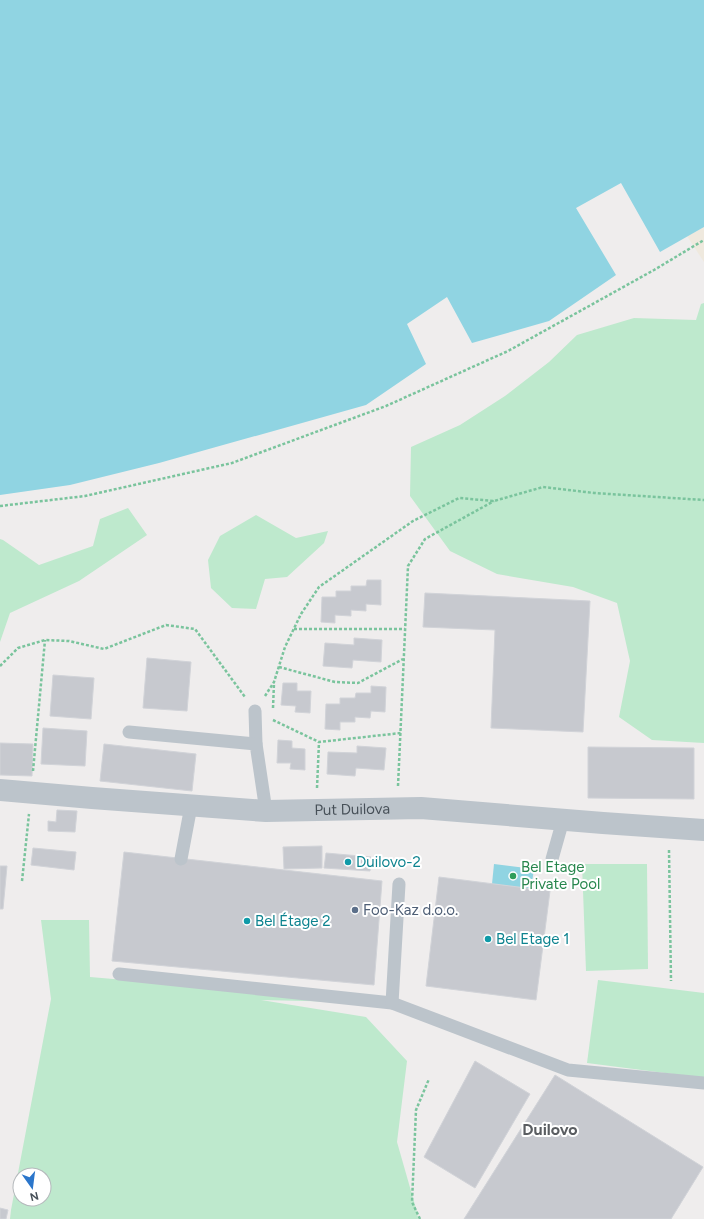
<svg xmlns="http://www.w3.org/2000/svg" width="704" height="1219" font-family="Figtree,sans-serif">
<style>
.green{fill:#bee9cd;fill-rule:evenodd}
.sand{fill:#efe9de}
.water{fill:#90d4e2}
.building{fill:#c7c9cf;stroke:#d1d3d8}
.lines{fill:none;stroke-linecap:round;stroke-linejoin:round}
.path{stroke:#7ac49d;stroke-width:2.5;stroke-dasharray:3 2;stroke-linecap:butt}
.lane{stroke:#bcc4cb;stroke-width:13}
.street{stroke:#bcc4cb;stroke-width:22}
.culture-dot{fill:#0f9aa8;stroke:#fff;stroke-width:1.5}
.leisure-dot{fill:#2e9e5b;stroke:#fff;stroke-width:1.5}
.service-dot{fill:#5c6f8a;stroke:#fff;stroke-width:1.5}
.labels{text-anchor:middle;stroke-width:4;stroke-linejoin:round;paint-order:stroke}
.street-label{font-size:15px;fill:#475058;stroke:#fff}
.culture-label{font-size:15px;fill:#0d838f;stroke:#fff;text-anchor:start}
.leisure-label{font-size:15px;fill:#27864d;stroke:#fff;text-anchor:start}
.service-label{font-size:15px;fill:#4e5e75;stroke:#fff;text-anchor:start}
.neighbourhood-label{font-size:16px;font-weight:bold;fill:#5a5d61;stroke:#fff}
</style>
<rect width="100%" height="100%" fill="#efeded"/>
<!-- green -->
<g class="green">
<polygon points="704,303 704,743 652,740 619,717 630,661 617,603 573,587 497,574 450,551 410,496 411,447 460,425 505,396 549,362 577,335 634,318 696,320 701,304"/>
<polygon points="128,508 147,535 79,581 10,613 0,642 0,539 3,540 39,565 93,546 100,519"/>
<polygon points="256,515 296,538 328,531 324,543 287,577 265,579 256,609 232,608 211,588 208,560 220,536"/>
<polygon points="582,864 647,864 648,969 586,971"/>
<path d="M41 920H89L90 977 392 1003 261 1000 366 1017 407 1061 397 1142 417 1212 418 1219H10L11 1210 51 999ZM20 1175H44V1199H20Z"/>
<polygon points="598,980 704,993 704,1078 587,1063"/>
</g>
<!-- sand -->
<polygon class="sand" points="704,227 704,262 687,236"/>
<!-- water -->
<g class="water">
<polygon points="0,0 704,0 704,227 660,252 621,183 576,208 616,275 549,321 472,343 447,297 407,324 426,364 366,405 159,463 70,485 0,495"/>
<polygon points="494,864 534,869 531,889 492,884"/>
</g>
<!-- building -->
<g class="building">
<polygon points="367,580 381,580 381,605 366,604 366,611 351,610 351,616 335,615 335,623 321,622 322,597 336,597 336,591 351,591 351,586 366,586"/>
<polygon points="425,593 590,601 583,732 491,728 495,630 423,627"/>
<polygon points="354,638 382,640 381,662 353,660 352,668 323,666 325,643 354,645"/>
<polygon points="147,658 191,662 187,711 143,708"/>
<polygon points="53,675 94,678 91,719 50,716"/>
<polygon points="283,683 297,683 297,691 311,691 310,713 295,712 296,706 281,705"/>
<polygon points="371,686 386,687 385,712 371,711 370,718 355,717 355,722 340,722 340,730 325,729 326,704 340,704 340,698 355,698 356,693 371,693"/>
<polygon points="43,728 87,731 85,766 41,764"/>
<polygon points="278,740 292,741 292,748 305,749 305,770 290,769 291,763 277,763"/>
<polygon points="0,743 33,744 32,776 0,775"/>
<polygon points="104,744 196,754 192,791 100,781"/>
<polygon points="357,746 386,748 384,770 356,768 355,776 327,774 328,752 357,753"/>
<polygon points="588,747 694,748 694,799 588,798"/>
<polygon points="57,810 77,811 75,832 48,831 48,821 56,822"/>
<polygon points="322,846 322,868 284,869 283,847"/>
<polygon points="33,848 76,852 74,870 31,865"/>
<polygon points="124,852 382,881 374,985 112,961"/>
<polygon points="326,853 371,857 370,871 324,868"/>
<polygon points="0,866 7,866 3,909 0,909"/>
<polygon points="439,877 550,891 536,1000 426,986"/>
<polygon points="475,1061 530,1094 475,1188 424,1157"/>
<polygon points="555,1075 703,1167 671,1219 464,1219"/>
<polygon points="0,1208 8,1210 6,1219 0,1219"/>
</g>
<g class="lines">
<!-- path -->
<g class="path">
<polyline points="0,506 85,496 232,463 386,406 508,351 654,270 704,240"/>
<polyline points="294,629 405,629"/>
<polyline points="0,666 18,648 45,640 69,641 104,649 166,625 195,629 245,697"/>
<polyline points="279,667 335,682 358,683 403,659"/>
<polyline points="265,696 274,682 285,647 301,614 319,587 413,521 459,498 494,501 543,487 594,493 704,500"/>
<polyline points="273,708 274,683"/>
<polyline points="273,720 319,742 401,733"/>
<polyline points="33,771 45,640"/>
<polyline points="398,786 408,566 425,539 494,501"/>
<polyline points="317,788 319,742"/>
<polyline points="669,850 671,981"/>
<polyline points="22,881 29,814"/>
<polyline points="420,1219 412,1202 416,1110 429,1079"/>
</g>
<!-- lane -->
<g class="lane">
<polyline points="255,711 256,744"/>
<polyline points="129,732 256,744 266,811"/>
<polyline points="181,859 191,806"/>
<polyline points="552,859 563,820"/>
<polyline points="119,974 392,1003 568,1070 704,1083"/>
<polyline points="392,1003 399,884"/>
</g>
<!-- street -->
<path class="street" id="s1" d="M0 790 92 798 266 811 421 808 603 823 704 830"/>
</g>
<!-- markers -->
<g class="culture-dot">
<circle cx="348" cy="862" r="4"/>
<circle cx="247" cy="921" r="4"/>
<circle cx="488" cy="939" r="4"/>
</g>
<circle class="leisure-dot" cx="513" cy="876" r="4"/>
<circle class="service-dot" cx="355" cy="910" r="4"/>
<g class="labels">
<!-- street labels -->
<g class="street-label">
<text dy="5" stroke="none"><textPath href="#s1" startOffset="353">Put Duilova</textPath></text>
</g>
<!-- culture labels -->
<g class="culture-label">
<text x="356" y="867">Duilovo-2</text>
<text x="255" y="926">Bel Étage 2</text>
<text x="496" y="944">Bel Etage 1</text>
</g>
<!-- leisure labels -->
<g class="leisure-label">
<text x="521" y="872">Bel Etage<tspan x="521" dy="17">Private Pool</tspan></text>
</g>
<!-- service labels -->
<g class="service-label">
<text x="363" y="915">Foo-Kaz d.o.o.</text>
</g>
<!-- neighbourhood labels -->
<g class="neighbourhood-label">
<text x="550" y="1135">Duilovo</text>
</g>
</g>
<!-- north arrow -->
<g transform="translate(32 1187) rotate(166)"><circle r="19" fill="#ffffff" stroke="#b5b9bc"/>
<path d="M0-3L7 15L0 10L-7 15Z" fill="#2b76cb"/>
<text y="-6" font-size="11" font-weight="bold" text-anchor="middle" fill="#475058">N</text>
</g>
</svg>
